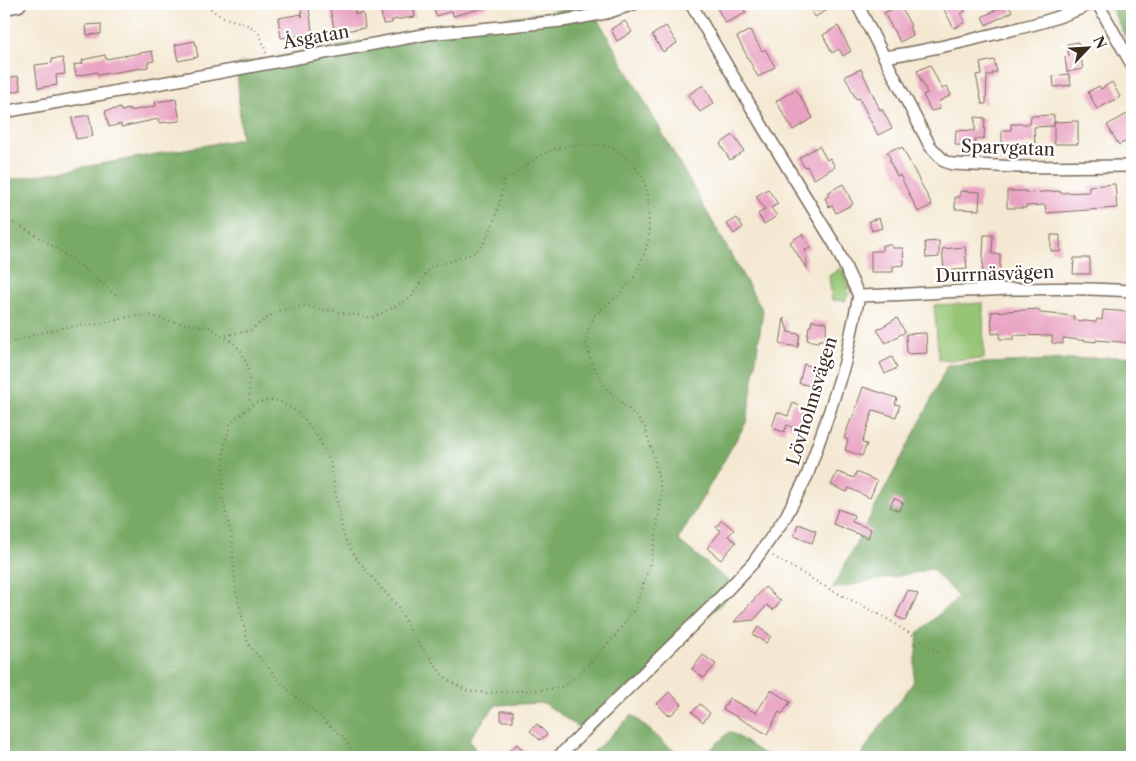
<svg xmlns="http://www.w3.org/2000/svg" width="1136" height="761" font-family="'Libre Caslon Text',serif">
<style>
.green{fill:#95c574;stroke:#687849}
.forest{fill:#78aa66;stroke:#5a6a42}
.building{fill:#e9a3c2}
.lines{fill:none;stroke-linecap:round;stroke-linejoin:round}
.minor-casing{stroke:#7c6c5d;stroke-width:14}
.tertiary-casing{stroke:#7c6c5d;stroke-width:18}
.path{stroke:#7c6c5d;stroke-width:2;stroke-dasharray:1 4;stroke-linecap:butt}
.minor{stroke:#fff;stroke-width:11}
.tertiary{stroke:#fff;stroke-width:15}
.labels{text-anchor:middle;stroke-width:4.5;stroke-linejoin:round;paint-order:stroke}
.street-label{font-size:18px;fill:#3b2a1e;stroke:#fff}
</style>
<rect width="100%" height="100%" fill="#fff"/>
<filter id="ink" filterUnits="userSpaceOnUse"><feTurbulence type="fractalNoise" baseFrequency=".02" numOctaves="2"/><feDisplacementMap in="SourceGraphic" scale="10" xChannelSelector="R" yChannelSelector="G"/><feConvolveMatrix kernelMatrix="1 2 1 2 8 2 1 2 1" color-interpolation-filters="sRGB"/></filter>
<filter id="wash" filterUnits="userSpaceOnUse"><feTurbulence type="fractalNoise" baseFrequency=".0096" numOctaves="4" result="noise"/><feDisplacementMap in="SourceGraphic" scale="20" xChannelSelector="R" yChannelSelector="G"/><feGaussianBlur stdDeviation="1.12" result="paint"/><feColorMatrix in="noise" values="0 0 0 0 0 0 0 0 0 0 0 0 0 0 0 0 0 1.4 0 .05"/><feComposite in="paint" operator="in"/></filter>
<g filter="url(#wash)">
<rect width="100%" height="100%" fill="#f4e8d2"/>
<!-- green -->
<g class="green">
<path d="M840 268C846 279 853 289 845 301L832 300 829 276Z"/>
<polygon points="983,303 984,359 939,360 934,305"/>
</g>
<!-- forest -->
<g class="forest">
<polygon points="1109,4 1132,4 1132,50"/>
<polygon points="590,5 763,311 747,421 678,540 737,588 588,734 544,703 496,705 469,739 479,757 4,757 4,181 241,139 237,64 415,32"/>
<polygon points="1132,356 1132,757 860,757 878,729 913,683 918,633 958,597 932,569 832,589 928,407 947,365"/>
<polygon points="632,715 681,757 588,757"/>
<polygon points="730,731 762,753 778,757 703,757"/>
</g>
<g id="blocks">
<!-- building -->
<g class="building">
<polygon points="329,4 354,4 355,14 363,13 365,28 335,32"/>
<polygon points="396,4 413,4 415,17 392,20 392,23 383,24 381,11 389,10 388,5"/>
<polygon points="433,4 487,4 487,7 453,16 452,11 436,16"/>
<polygon points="715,4 741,4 746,13 725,23"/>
<polygon points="808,4 838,4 815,17"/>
<polygon points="941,4 961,4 965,11 961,14 965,22 954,28"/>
<polygon points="1008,4 1012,12 986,25 982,17"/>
<polygon points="900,5 911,26 909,27 913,35 900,42 884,13"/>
<polygon points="309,8 313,37 304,38 304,35 281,38 278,18 302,14 302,17 301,9"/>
<polygon points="625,21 632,32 617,41 611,29"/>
<polygon points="101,24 101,34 87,35 86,25"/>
<polygon points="666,26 677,43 663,52 652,35"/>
<polygon points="838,26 851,51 843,56 839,49 832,53 823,35"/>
<polygon points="750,30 762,51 765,49 775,67 758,77 737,37"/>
<polygon points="195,41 198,57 178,61 175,45"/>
<polygon points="1078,42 1083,69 1067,72 1065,57 1069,56 1067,44"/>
<polygon points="152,51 154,61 148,62 148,67 98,75 97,72 76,76 74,65 83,63 82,60 105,55 106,59"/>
<polygon points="63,58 65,74 56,75 57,85 38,88 35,65 52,63 52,59"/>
<polygon points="994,60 997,72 992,73 993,75 987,75 986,104 982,104 976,75 982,74 980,63"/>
<polygon points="930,65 942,89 947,86 951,95 938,102 940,109 931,111 923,95 927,93 917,71"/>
<polygon points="861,69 880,110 882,109 892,128 878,135 859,98 856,99 845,76"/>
<polygon points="1069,74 1071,85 1054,87 1053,76"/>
<polygon points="18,76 21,90 4,94 4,79"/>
<polygon points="1112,82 1120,97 1097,109 1088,92 1099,86 1101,89"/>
<polygon points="703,85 714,103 700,112 688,95"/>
<polygon points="796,89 813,118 793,130 776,101"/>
<polygon points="176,99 180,121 159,123 158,119 121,127 121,124 109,127 105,111 120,108 121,111 130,109 130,111 156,106 155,102"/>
<polygon points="1129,113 1132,120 1132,141 1126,144 1124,142 1119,145 1107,125"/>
<polygon points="89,115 93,136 76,139 72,118"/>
<polygon points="1054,115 1054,126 1034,127 1035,143 1026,143 1026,145 1002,144 1002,130 1011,130 1011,124 1030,124 1031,116"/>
<polygon points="975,117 985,118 984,139 975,139 975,146 955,145 956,130 975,131"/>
<polygon points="1078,121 1078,144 1054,144 1054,122"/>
<polygon points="733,135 744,151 730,160 720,144"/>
<polygon points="819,146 827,160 830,158 835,167 814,179 807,166 804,167 799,158"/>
<polygon points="898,147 899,149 902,147 932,205 918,212 900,175 897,176 889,160 891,160 887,152"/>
<polygon points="843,184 853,204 836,213 832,205 829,207 825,198 829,196 827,193"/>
<polygon points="1115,184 1117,208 1046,213 1045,205 1026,206 1026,208 1007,208 1007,191 1026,191 1026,193 1060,191 1060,193 1089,192 1089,186"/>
<polygon points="768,189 778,204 771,208 777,216 764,224 758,214 765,210 756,196"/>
<polygon points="960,191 980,192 979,210 955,209 955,197 960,197"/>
<polygon points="737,218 743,227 734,234 727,224"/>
<polygon points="879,218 882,228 872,231 869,221"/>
<polygon points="802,234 811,248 805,250 807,270 790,242"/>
<polygon points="984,235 993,235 992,254 1000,254 1000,275 982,276"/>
<polygon points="1051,235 1060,235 1060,252 1051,251"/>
<polygon points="939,241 939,257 926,258 925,242"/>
<polygon points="882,245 892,245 892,248 903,248 904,265 893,266 893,272 871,272 871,251 882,251"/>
<polygon points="965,247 967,269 944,271 942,249"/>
<polygon points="1074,258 1090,258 1090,274 1073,274"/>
<polygon points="1039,309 1040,313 1074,316 1074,320 1096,322 1097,319 1102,320 1103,310 1132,312 1132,343 1096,340 1096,342 1063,338 1063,344 1052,343 1052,336 1014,335 1014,339 1000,339 1000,333 992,334 991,312"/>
<polygon points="784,318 788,332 800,334 798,347 780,344"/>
<polygon points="897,318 905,332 886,343 877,330"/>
<polygon points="812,320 827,323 825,340 819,340 818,342 807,340 809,326 811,326"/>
<polygon points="926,333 927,353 907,354 906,334"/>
<polygon points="892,357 897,368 885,374 880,363"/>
<polygon points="804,364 819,369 814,387 799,383"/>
<polygon points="863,387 897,398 895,404 900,405 896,417 873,410 862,443 867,444 862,456 845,450 848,440 844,438 851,419 852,420"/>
<polygon points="793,403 808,409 800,430 787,425 784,432 772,428 777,412 788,416"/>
<polygon points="837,472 854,478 856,472 877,481 870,498 849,488 847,492 831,485"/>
<polygon points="894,498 903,503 899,511 890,507"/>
<polygon points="838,509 854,515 852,522 871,529 868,538 833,524"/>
<polygon points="722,520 734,530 728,536 736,542 721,560 707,548 721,531 716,527"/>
<polygon points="798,524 816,531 812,543 794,536"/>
<polygon points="765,587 781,601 773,610 767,605 754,620 734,622"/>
<polygon points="908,590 918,594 905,621 896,616"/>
<polygon points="758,627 771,636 766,643 753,635"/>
<polygon points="703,655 716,664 704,678 692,669"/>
<polygon points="771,690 790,702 782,714 779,712 767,734 723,709 729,698 756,713"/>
<polygon points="669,692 682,704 671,715 669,713 668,715 657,704"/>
<polygon points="700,704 710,713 703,722 692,712"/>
<rect x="501" y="711" width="12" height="10"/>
<polygon points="537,724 547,734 540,740 530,731"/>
<polygon points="517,744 529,757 504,757"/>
</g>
</g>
</g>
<g filter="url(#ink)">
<use href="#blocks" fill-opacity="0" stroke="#7c6c5d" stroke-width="1"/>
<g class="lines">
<!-- minor casing -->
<g class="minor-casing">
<g id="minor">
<polyline points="857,4 930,146 944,161 952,164 1019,167 1132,166"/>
<polyline points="1098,4 1132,65"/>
<path d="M885 57C923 51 961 43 998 33 1029 26 1062 18 1090 4"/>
<polyline points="4,112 428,34 562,21 606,13 634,4"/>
<path d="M859 296C949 293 1041 284 1132 291"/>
<polyline points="558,757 711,607 753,563 785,518 807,476 830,410 845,362 859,296 835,245 764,129 691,4"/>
</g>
</g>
<!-- tertiary casing -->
<g class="tertiary-casing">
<polyline id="tertiary" points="4,7 18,4"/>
</g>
<!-- path -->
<g class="path">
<path d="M208 4C219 24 247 17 259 34 263 40 264 47 266 53"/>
<path d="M4 218C46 238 83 267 118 297"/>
<path d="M221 336 249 331 277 311 304 306 372 318 411 298 430 267C440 264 471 256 478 250 492 237 501 199 504 181L537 157 554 149 570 145 592 144 608 146 625 156 635 166 643 179 648 194 649 238 644 255 634 277 622 292 595 315 588 330 586 343 591 361 604 386 635 415 645 427 655 462 662 494 655 540 649 567 636 607 615 636 577 676 563 687 542 690 485 693 468 691 451 682 442 674 413 636 397 605 380 587 354 555 343 535 330 461 318 438 305 419 295 410 279 401 270 400 254 403 230 424 224 447 222 497 232 537 235 585 248 644 285 687 342 736 356 757"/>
<polyline points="4,345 40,333 67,327 99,324 133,316 148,315 178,323 209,327 235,344 241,351 247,365 249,379 249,391 250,404"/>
<polyline points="773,556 822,585 884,617 939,652"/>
</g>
<!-- minor -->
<use href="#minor" class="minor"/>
<!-- tertiary -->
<use href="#tertiary" class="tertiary"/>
</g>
</g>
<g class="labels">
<!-- street labels -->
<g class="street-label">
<text transform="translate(316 37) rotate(-10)" y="6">Åsgatan</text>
<text transform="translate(1008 148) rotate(2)" y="6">Sparvgatan</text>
<text transform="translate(995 274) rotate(-2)" y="6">Durrnäsvägen</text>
<text transform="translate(812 401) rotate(-73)" y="6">Lövholmsvägen</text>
</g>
</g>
<!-- margin -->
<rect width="1136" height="761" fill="none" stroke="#fff" stroke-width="20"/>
<!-- north arrow -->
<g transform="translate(1088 48) rotate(65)" stroke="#ffffff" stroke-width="4" paint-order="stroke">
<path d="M0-4L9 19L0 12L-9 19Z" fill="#3b2a1e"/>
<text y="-8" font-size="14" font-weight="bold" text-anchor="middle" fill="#3b2a1e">N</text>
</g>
</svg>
